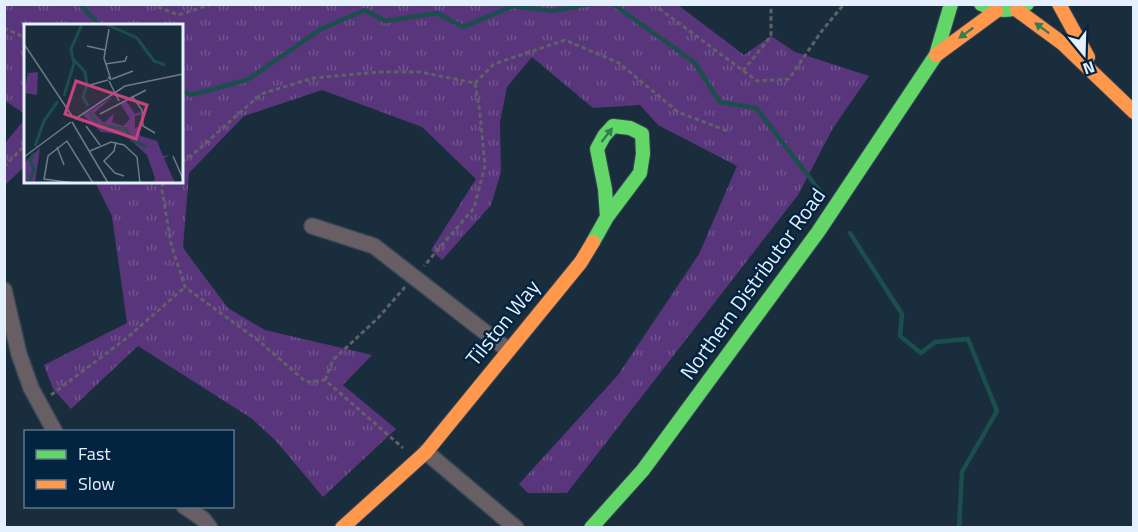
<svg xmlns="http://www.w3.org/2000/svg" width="1138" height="532" font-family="'Titillium Web',sans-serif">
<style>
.park{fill:url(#park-tufts)}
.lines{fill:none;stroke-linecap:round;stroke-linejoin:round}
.stream{stroke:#1a4f4c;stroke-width:4.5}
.street-casing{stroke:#394755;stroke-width:18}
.fast-casing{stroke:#394755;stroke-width:16}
.slow-casing{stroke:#394755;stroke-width:16}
.path{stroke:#616067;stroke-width:3;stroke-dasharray:4.5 3;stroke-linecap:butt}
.street{stroke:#675f63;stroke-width:15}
.fast{stroke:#63d668;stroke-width:14}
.slow{stroke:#ff974d;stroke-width:14}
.oneway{fill:#327d54}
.labels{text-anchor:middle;stroke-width:5;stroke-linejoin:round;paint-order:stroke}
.street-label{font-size:21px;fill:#e4f0fd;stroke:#022440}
.inset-river{fill:none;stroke:#1a4f4c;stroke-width:3}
.inset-road{fill:none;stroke:#6b7b8a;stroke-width:1.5}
.view{fill:#c9437b;fill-opacity:0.15;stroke:#c9437b;stroke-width:3}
.inset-edge{fill:none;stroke:#e4f0fd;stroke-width:3}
</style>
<defs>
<pattern id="park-tufts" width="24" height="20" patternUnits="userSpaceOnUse" patternTransform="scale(1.5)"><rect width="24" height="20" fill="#59357b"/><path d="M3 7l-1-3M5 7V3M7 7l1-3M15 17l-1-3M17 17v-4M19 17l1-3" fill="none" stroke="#71538f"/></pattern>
</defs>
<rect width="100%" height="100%" fill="#1a2d3d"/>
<!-- park -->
<g class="park">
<polygon points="4,5 678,5 744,55 771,36 795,52 869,76 833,128 798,195 567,493 528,493 519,484 618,375 699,254 737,166 658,125 640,105 593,108 532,57 507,87 500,122 501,172 491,205 442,260 431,250 476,179 422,127 322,90 244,116 189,173 183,248 228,308 265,330 372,355 343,385 396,429 323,497 276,441 251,418 138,346 71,409 53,389 44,365 127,323 112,216 95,182 182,182 182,26 26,26 25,114 5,101"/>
<polygon points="25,119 25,166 5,185 5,143"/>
</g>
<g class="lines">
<!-- stream -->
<g class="stream">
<polyline points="80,4 100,26"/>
<polyline points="613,4 694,62 720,102 756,108 823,195"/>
<polyline points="182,91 191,95 247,80 321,29 365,10 385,21 437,13 463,27 513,6 554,11 589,4"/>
<polyline points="850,233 902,314 900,336 921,353 935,342 968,339 997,411 962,472 959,528"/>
</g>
<!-- street casing -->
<g class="street-casing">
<g id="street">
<polyline points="312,226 374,246 508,350"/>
<polyline points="4,290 19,354 31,388 55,432"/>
<polyline points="426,452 516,528"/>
<polyline points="184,506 203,519 210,528"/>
</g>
</g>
<!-- fast casing -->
<g class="fast-casing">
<g id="fast">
<path d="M981 4C998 12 1010 12 1027 4"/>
<polyline points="593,242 607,217 640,173 643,154 642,134 630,128 613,126 604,136 597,149 605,189 607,217"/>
<polyline points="591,528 643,470 818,232 936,55 951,4"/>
</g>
</g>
<!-- slow casing -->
<g class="slow-casing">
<g id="slow">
<polyline points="1059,4 1088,57"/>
<polyline points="1017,10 1062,43 1134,112"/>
<polyline points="936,55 996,11"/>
<polyline points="342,528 426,452 581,262 593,242"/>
</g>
</g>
<!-- path -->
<g class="path">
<polyline points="151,4 178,15 213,4"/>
<polyline points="653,4 757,81 789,79 821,32 844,4"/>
<polyline points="4,28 26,38"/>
<polyline points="743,71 771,36 771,4"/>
<polyline points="475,83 494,64 565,40 619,63 678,112 730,132"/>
<polyline points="182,162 197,151 261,94 313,78 379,72 420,72 475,83 480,113 485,166 474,208 424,266"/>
<polyline points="4,167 26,144"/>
<polyline points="163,182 162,190 171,244 185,287 259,341 306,382 325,380 403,448"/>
<polyline points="325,380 333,360 378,318 405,287"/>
<polyline points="51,395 128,337 185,287"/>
</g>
<!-- street -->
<use href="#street" class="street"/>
<!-- fast -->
<use href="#fast" class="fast"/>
<!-- slow -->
<use href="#slow" class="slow"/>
</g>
<!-- one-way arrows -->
<defs><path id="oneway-solid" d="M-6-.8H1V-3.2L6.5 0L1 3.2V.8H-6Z" transform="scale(1.5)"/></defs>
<g class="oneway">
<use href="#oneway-solid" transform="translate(1042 28) rotate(-143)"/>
<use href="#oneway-solid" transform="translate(966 33) rotate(144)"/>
<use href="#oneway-solid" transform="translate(607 135) rotate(-52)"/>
</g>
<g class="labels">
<!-- street labels -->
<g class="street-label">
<text transform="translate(753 284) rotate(-54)" y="7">Northern Distributor Road</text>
<text transform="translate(503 323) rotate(-51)" y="7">Tilston Way</text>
</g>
</g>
<!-- overview -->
<g transform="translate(24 24)">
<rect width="159" height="159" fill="#1a2d3d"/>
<path d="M14 48 13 71 0 69 4 49ZM90 72 70 89 80 99 90 89 88 98 99 102 106 95 96 79 102 77 111 90 116 88 117 91 111 92V104L117 102 113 107 117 112 133 117 139 132 146 131 140 134 151 159H129L131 154 123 131 101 111 77 108 59 91ZM16 124 11 159H1L0 139Z" fill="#59357b"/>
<path class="inset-river" d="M82 0 113 14 130 37 141 41M49 35 61 48 63 61 59 73 64 82M40 72 50 39 47 25 58 0M66 88 74 101 102 105 108 116 123 123M11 122 20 97 34 77M5 159 10 146 6 136 10 129"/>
<path class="inset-road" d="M0 20 48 92M63 22 81 26M81 40 101 37 103 32M84 53 87 56 80 34 85 5M88 55 109 47M85 57 95 77M66 61 84 56M108 72 118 86 119 102 131 109M76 90 122 66M51 95 101 62 159 50M48 98 84 159M62 102 76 121M92 118 90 127 80 137 91 149 100 152M33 123 40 141M66 127 87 118 100 121 113 133 116 159M149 132 159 155M0 133 47 98M50 159 20 155 24 132 43 117 69 159"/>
<path class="view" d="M52 57 123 81 112 115 41 90Z"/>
<rect width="159" height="159" class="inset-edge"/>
</g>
<!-- border -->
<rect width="1138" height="532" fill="none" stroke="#e4f0fd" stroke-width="12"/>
<!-- legend -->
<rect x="24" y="430" width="210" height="78" fill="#022440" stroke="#5c768c" stroke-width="1.5"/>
<rect x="36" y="450" width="30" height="9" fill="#63d668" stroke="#5c768c" stroke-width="1.5"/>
<text x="78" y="460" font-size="18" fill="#e4f0fd">Fast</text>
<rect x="36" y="480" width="30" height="9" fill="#ff974d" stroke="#5c768c" stroke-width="1.5"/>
<text x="78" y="490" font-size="18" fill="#e4f0fd">Slow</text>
<!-- north arrow -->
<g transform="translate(1084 54) rotate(161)" stroke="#022440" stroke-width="4.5" paint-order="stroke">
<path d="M0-4.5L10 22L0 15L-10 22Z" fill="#e4f0fd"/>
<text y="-9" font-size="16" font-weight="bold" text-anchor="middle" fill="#e4f0fd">N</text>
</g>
</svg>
